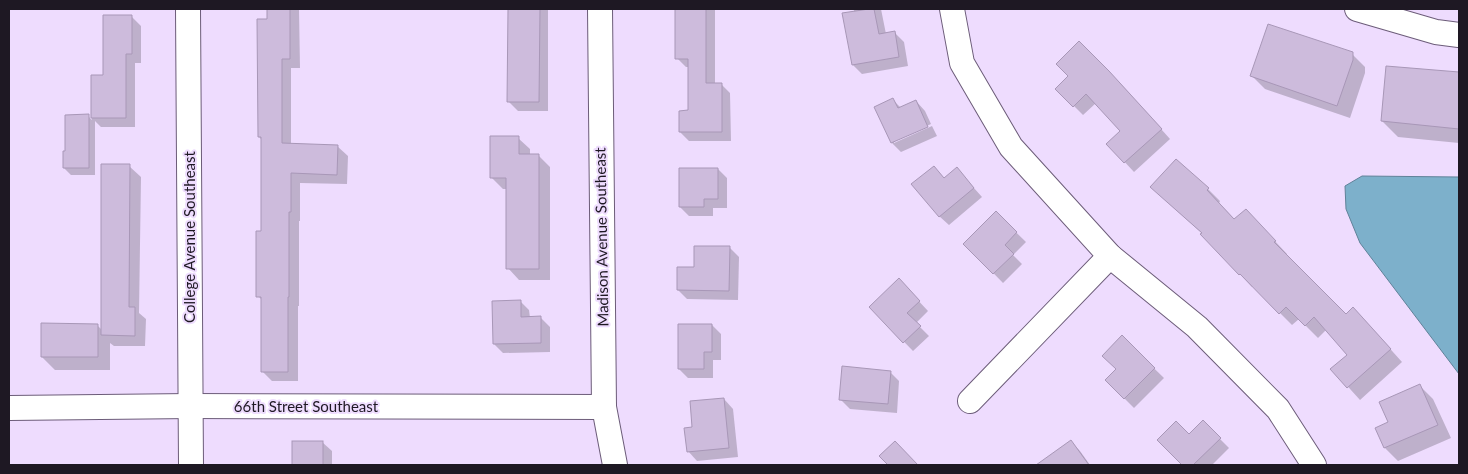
<svg xmlns="http://www.w3.org/2000/svg" width="1468" height="474" font-family="Lato,sans-serif">
<style>
.water{fill:#7db0cb;stroke:#608299}
.shadow{fill:#0003}
.building{fill:#cdbbdc;stroke:#a897b7}
.lines{fill:none;stroke-linecap:round;stroke-linejoin:round}
.street-casing{stroke:#6c5c79;stroke-width:26}
.street{stroke:#fff;stroke-width:24}
.labels{text-anchor:middle;stroke-width:4;stroke-linejoin:round;paint-order:stroke}
.street-label{font-size:15px;fill:#1e1823;stroke:#eedcfe}
</style>
<rect width="100%" height="100%" fill="#eedcfe"/>
<!-- water -->
<polygon class="water" points="1362,176 1459,177 1459,374 1360,243 1346,209 1345,186"/>
<!-- shadow -->
<g class="shadow">
<polygon points="268,9 299,9 300,68 291,68 291,144 337,146 348,156 347,184 300,183 300,221 299,221 299,306 298,306 298,381 272,381 262,371 262,300 258,296 262,232 262,140 259,137"/>
<polygon points="509,9 548,9 548,111 518,111 509,102"/>
<polygon points="676,9 715,9 715,84 721,84 730,93 731,141 689,141 680,132 689,112 689,67 686,67 677,58"/>
<polygon points="854,9 881,9 886,34 894,32 904,42 908,66 862,74 853,65"/>
<polygon points="131,16 141,26 141,63 135,63 135,127 101,127 95,121 95,175 71,175 64,168 66,152 88,116 92,120 92,76 104,76"/>
<polygon points="1352,54 1365,67 1365,73 1350,118 1265,89 1252,76"/>
<polygon points="1387,67 1459,73 1459,143 1398,137 1382,121"/>
<polygon points="1070,76 1119,82 1170,139 1134,172 1108,144 1122,131 1096,103 1083,115 1057,89"/>
<polygon points="893,100 901,108 916,101 925,111 931,124 894,141 894,143 932,126 937,136 901,152 892,143 876,107"/>
<polygon points="518,138 530,149 530,155 538,155 550,167 550,280 519,280 508,268 507,189 503,189 491,177"/>
<polygon points="129,166 141,177 139,313 146,319 145,346 114,346 110,343 110,370 55,370 42,357 97,325 103,331"/>
<polygon points="934,168 945,179 957,169 982,197 949,225 939,216"/>
<polygon points="718,169 727,178 727,208 713,208 713,216 689,216 680,207"/>
<polygon points="1208,189 1220,201 1219,203 1235,220 1258,223 1287,254 1286,256 1346,316 1366,322 1402,362 1360,400 1332,369 1349,355 1326,330 1318,338 1299,319 1292,325 1253,286 1252,287 1240,274 1203,234 1165,200"/>
<polygon points="996,213 1026,242 1013,255 1022,264 1003,283 965,244"/>
<polygon points="729,247 739,257 738,300 687,299 678,290"/>
<polygon points="899,280 928,311 916,323 929,336 913,351 870,307"/>
<polygon points="520,301 529,310 530,318 540,317 550,327 550,352 503,353 494,344"/>
<polygon points="712,325 721,334 721,360 713,360 713,378 688,378 679,369"/>
<polygon points="1122,337 1164,378 1134,408 1106,380 1118,369"/>
<polygon points="890,372 899,381 897,413 850,409 841,400"/>
<polygon points="1420,386 1433,399 1451,438 1398,461 1385,448 1377,428 1390,423"/>
<polygon points="724,399 733,409 738,457 697,461 688,451 694,428"/>
<polygon points="1203,422 1229,448 1212,465 1184,465 1159,440 1189,436"/>
<polygon points="293,442 322,442 332,451 332,465 293,465"/>
<polygon points="1071,442 1080,451 1090,465 1039,465"/>
</g>
<!-- building -->
<g class="building">
<polygon points="267,9 290,9 290,59 282,59 282,143 338,145 337,175 291,173 291,212 289,212 289,297 288,297 288,372 261,372 261,297 256,297 256,231 261,231 261,137 258,137 257,19 267,19"/>
<polygon points="508,9 540,9 539,102 507,102"/>
<polygon points="675,9 706,9 706,83 722,83 722,132 679,132 679,111 688,110 688,59 675,59"/>
<polygon points="869,9 874,9 879,34 895,31 899,57 852,65 842,13"/>
<polygon points="103,15 132,15 132,54 126,54 126,118 91,118 91,75 103,75"/>
<polygon points="1268,24 1353,52 1353,60 1337,106 1250,76"/>
<polygon points="1079,41 1109,71 1162,129 1124,163 1106,144 1120,131 1086,94 1073,107 1055,89 1068,76 1056,64"/>
<polygon points="1386,66 1459,72 1459,129 1381,121"/>
<polygon points="893,98 898,108 916,100 928,127 891,143 874,107"/>
<polygon points="89,114 89,168 63,168 63,151 65,151 65,115"/>
<polygon points="490,136 519,136 519,154 539,154 539,269 506,269 506,178 490,178"/>
<polygon points="1176,159 1209,188 1207,190 1234,219 1246,209 1276,241 1274,242 1346,314 1353,307 1391,349 1347,388 1330,369 1347,355 1314,317 1305,326 1286,307 1279,314 1240,274 1239,275 1200,234 1202,233 1150,187"/>
<polygon points="101,164 130,164 129,307 135,307 135,336 101,335"/>
<polygon points="934,166 944,178 957,167 974,188 939,217 911,184"/>
<polygon points="679,168 718,168 718,199 704,199 704,207 679,207"/>
<polygon points="996,211 1017,232 1005,245 1014,254 993,274 963,244"/>
<polygon points="694,246 730,246 729,291 677,290 677,267 694,267"/>
<polygon points="899,278 920,301 907,313 921,326 903,343 869,307"/>
<polygon points="521,300 521,317 541,316 541,343 493,344 492,301"/>
<polygon points="41,323 98,324 98,357 41,357"/>
<polygon points="678,324 712,324 712,352 704,352 704,369 678,369"/>
<polygon points="1122,335 1155,368 1124,399 1105,380 1116,369 1102,356"/>
<polygon points="842,366 891,371 888,404 839,400"/>
<polygon points="1420,384 1438,425 1384,448 1375,428 1388,422 1379,402"/>
<polygon points="724,398 729,448 687,452 684,428 692,427 690,401"/>
<polygon points="1203,420 1221,438 1193,465 1182,465 1157,440 1176,421 1189,434"/>
<polygon points="1071,440 1089,465 1036,465"/>
<rect x="292" y="441" width="31" height="24"/>
<polygon points="895,441 918,465 888,465 879,456"/>
</g>
<g class="lines">
<!-- street casing -->
<g class="street-casing">
<g id="street">
<polyline points="188,9 191,465"/>
<polyline points="600,9 604,407 615,465"/>
<polyline points="952,9 962,63 1011,147 1110,256 1197,327 1278,409 1314,465"/>
<polyline points="1357,9 1436,32 1459,35"/>
<polyline points="970,401 1110,256"/>
<polyline points="9,408 191,406 604,407"/>
</g>
</g>
<!-- street -->
<use href="#street" class="street"/>
</g>
<g class="labels">
<!-- street labels -->
<g class="street-label">
<text transform="translate(190 237) rotate(-90)" y="5">College Avenue Southeast</text>
<text transform="translate(602 237) rotate(-91)" y="5">Madison Avenue Southeast</text>
<text x="306" y="412">66th Street Southeast</text>
</g>
</g>
<!-- border -->
<rect width="1468" height="474" fill="none" stroke="#1e1823" stroke-width="20"/>
</svg>
